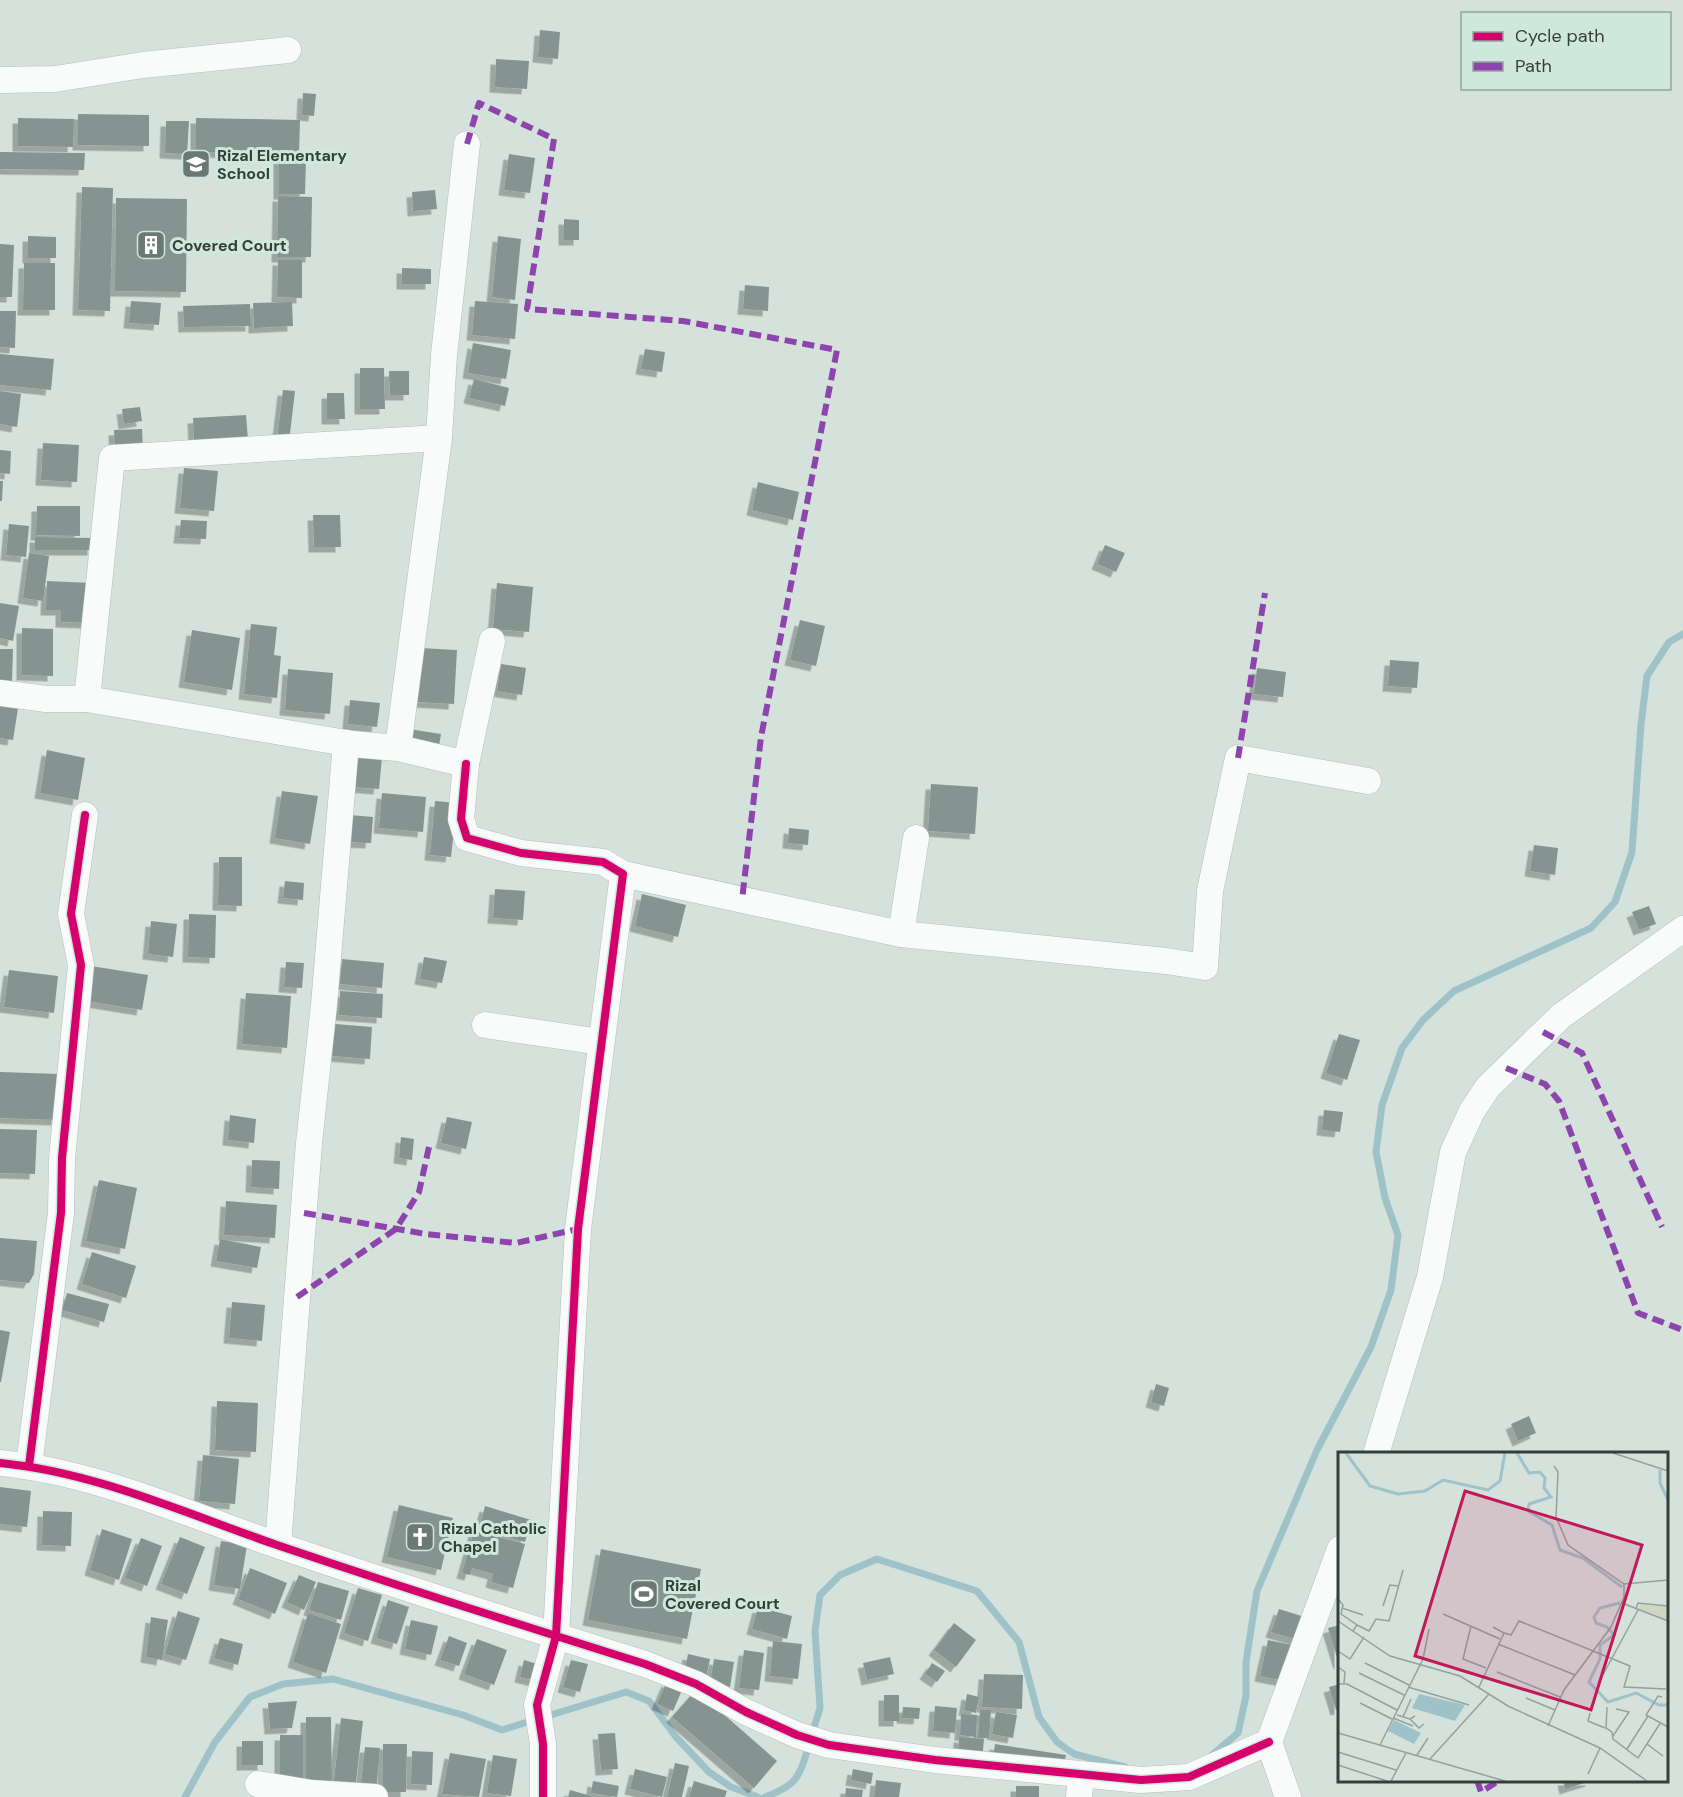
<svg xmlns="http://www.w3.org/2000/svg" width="1683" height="1797" font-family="'DM Sans',sans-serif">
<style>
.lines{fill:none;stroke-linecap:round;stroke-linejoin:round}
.stream{stroke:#9fc2c8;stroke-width:7}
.building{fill:#869491;filter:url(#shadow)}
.minor-casing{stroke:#b3beb9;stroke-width:27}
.minor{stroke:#f9fbfa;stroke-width:26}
.quiet{stroke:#8e44ad;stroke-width:6;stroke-dasharray:12 6;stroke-linecap:butt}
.cycleway-casing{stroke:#cfe8dd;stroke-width:11}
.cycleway{stroke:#d6006c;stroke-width:8}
.labels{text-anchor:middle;stroke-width:6;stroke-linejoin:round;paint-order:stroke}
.poi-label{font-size:16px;font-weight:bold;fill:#343f3a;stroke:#cfe8dd;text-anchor:start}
.inset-river{fill:none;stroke:#9fc2c8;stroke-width:3}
.inset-road{fill:none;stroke:#95a19b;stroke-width:1.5}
.view{fill:#c2185b;fill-opacity:0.15;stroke:#c2185b;stroke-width:3}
.inset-edge{fill:none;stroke:#343f3a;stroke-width:3}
</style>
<defs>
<filter id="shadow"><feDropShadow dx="-5.5" dy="5.5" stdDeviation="0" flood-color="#0004"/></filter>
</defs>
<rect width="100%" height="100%" fill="#d5e2dc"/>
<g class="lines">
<!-- stream -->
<g class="stream">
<polyline points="544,1717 626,1692 649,1701 676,1737 709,1772 731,1787 758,1797"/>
<polyline points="812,1734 820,1708 815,1631 820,1595 840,1575 877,1559 977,1591 1019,1642 1039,1717 1057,1742 1074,1754 1125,1767"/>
<polyline points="1211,1756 1238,1733 1246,1696 1246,1662 1257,1591 1317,1450 1371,1347 1391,1290 1398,1235 1385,1198 1376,1152 1382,1105 1402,1048 1423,1020 1454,991 1591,928 1615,902 1632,852 1641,724 1647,676 1669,642 1683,634"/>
<polyline points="185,1797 215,1742 250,1697 283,1684 333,1679 463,1715 502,1730 534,1720"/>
<path d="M765 1797C798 1785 799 1777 809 1745"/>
</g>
</g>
<!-- building -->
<g class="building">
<polygon points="540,30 560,32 558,59 538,57"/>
<polygon points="496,59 529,61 527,89 495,87"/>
<polygon points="303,93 316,94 314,116 302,115"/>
<polygon points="78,114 149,115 149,146 78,145"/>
<polygon points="18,118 74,119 73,147 18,146"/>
<polygon points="196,118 300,120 299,154 196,152"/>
<polygon points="166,121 189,121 187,154 165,153"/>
<polygon points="0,152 85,153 84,170 0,169"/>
<polygon points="509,154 535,158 530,193 504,190"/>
<polygon points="279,158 306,159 305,194 279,194"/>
<polygon points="82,187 113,188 110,311 78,310"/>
<polygon points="435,190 437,209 413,211 412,192"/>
<polygon points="278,196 312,197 311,257 277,257"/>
<polygon points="116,198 187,199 186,292 115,291"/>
<polygon points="564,219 579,220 579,240 564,240"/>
<polygon points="28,236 56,237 56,258 28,258"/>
<polygon points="498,236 521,239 515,300 492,297"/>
<polygon points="0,244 14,245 12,297 0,297"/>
<polygon points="278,260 302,260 302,298 277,297"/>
<polygon points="24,263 55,263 55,310 23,310"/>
<polygon points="402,268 431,269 431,284 402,284"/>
<polygon points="745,285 769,287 768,311 743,309"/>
<polygon points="131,301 161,303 159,325 129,323"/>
<polygon points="475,301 518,304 515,339 472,335"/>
<polygon points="292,302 293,326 254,328 253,303"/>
<polygon points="250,304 251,326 184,327 183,306"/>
<polygon points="0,311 16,311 15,348 0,347"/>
<polygon points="473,343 511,350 506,379 468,373"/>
<polygon points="645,349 665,352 662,372 641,369"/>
<polygon points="0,354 54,359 51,390 0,385"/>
<polygon points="360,368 384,368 385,409 360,409"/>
<polygon points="389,371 409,371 409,395 390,395"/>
<polygon points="474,379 509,388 505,406 469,398"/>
<polygon points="283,390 295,391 289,442 277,440"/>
<polygon points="0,391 21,394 17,427 0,424"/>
<polygon points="327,393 344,393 345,419 327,419"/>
<polygon points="140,407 142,421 124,424 122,409"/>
<polygon points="246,415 248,440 194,443 193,418"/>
<polygon points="142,429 143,450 115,451 114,430"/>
<polygon points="43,443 79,445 77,482 41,480"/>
<polygon points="0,450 11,451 10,474 0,473"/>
<polygon points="184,468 218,471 214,511 180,508"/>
<polygon points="0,481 3,481 2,501 0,501"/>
<polygon points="758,482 799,492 793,520 752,510"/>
<polygon points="37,506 80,506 80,536 36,535"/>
<polygon points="313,515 340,515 341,547 314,547"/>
<polygon points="181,520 207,521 206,539 179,538"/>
<polygon points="9,524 29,526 26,557 6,555"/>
<polygon points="35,537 93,538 93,550 35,550"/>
<polygon points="1105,545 1125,553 1116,572 1097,564"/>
<polygon points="29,553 49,556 43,601 23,598"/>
<polygon points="47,581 91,583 89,623 61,622 61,610 46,610"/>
<polygon points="497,583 533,587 529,632 493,629"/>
<polygon points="0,603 19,606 13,641 0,638"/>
<polygon points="800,620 825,626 816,666 790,660"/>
<polygon points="251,624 277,627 274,655 281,656 277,698 244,694"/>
<polygon points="22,628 53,629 53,676 22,675"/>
<polygon points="192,630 240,638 232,690 184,682"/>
<polygon points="420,648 457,650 454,704 417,702"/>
<polygon points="0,649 13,649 12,682 0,681"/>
<polygon points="1390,660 1419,662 1417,688 1388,686"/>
<polygon points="501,664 526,668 522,695 497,691"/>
<polygon points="1257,668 1286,672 1283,697 1254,694"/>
<polygon points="288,669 333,673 330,714 285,710"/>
<polygon points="0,699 19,702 13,740 0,738"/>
<polygon points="350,700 380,703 377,727 348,724"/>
<polygon points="409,729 441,734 438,753 407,748"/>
<polygon points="47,750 85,758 78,800 40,793"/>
<polygon points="355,755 382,757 379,789 353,787"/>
<polygon points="931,784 978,787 975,834 928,831"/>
<polygon points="282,791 318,796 310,844 275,838"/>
<polygon points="382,793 426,797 423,832 379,828"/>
<polygon points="435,801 457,803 451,857 430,855"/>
<polygon points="350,815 373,817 371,843 348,842"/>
<polygon points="789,828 809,830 808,845 788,843"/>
<polygon points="1534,845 1558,848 1555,875 1530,871"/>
<polygon points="219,857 242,857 242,906 218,905"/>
<polygon points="285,881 304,883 303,900 283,898"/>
<polygon points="495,889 525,891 523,920 493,918"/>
<polygon points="642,894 686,905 678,937 635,926"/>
<polygon points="1649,906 1656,924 1639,930 1632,912"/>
<polygon points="189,914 216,915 215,958 188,957"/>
<polygon points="151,921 177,924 173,957 148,954"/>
<polygon points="424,957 447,961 442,983 420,979"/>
<polygon points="342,959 384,963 382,988 340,984"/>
<polygon points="286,962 304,963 302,988 284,987"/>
<polygon points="91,966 148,975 142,1010 86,1001"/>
<polygon points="9,970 58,976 54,1013 4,1007"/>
<polygon points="340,991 383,994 382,1018 339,1015"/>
<polygon points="246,993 291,996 287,1048 242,1044"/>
<polygon points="335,1024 372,1027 370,1059 332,1056"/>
<polygon points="1339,1034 1360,1040 1347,1080 1326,1073"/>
<polygon points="0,1072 59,1074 57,1120 0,1118"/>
<polygon points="1324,1110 1343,1112 1340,1132 1322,1130"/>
<polygon points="230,1115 256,1119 254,1143 228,1140"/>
<polygon points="447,1117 472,1122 466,1149 441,1143"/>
<polygon points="0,1129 37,1130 35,1174 0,1173"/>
<polygon points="401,1137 414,1139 412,1160 399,1158"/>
<polygon points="252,1160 280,1161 279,1189 251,1187"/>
<polygon points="99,1180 137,1188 125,1249 86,1241"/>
<polygon points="226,1201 277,1205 275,1238 224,1235"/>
<polygon points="0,1238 37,1241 34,1274 29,1283 0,1280"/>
<polygon points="220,1239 261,1247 257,1268 216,1261"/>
<polygon points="92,1252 136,1266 126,1298 82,1284"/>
<polygon points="67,1293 109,1304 104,1322 62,1310"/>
<polygon points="232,1302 265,1305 262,1341 229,1338"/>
<polygon points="0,1330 10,1332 1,1382 0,1382"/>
<polygon points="1156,1384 1169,1388 1164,1406 1151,1402"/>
<polygon points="217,1401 258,1403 256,1452 215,1450"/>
<polygon points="1529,1416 1536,1433 1518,1441 1511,1424"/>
<polygon points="203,1455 239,1459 235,1504 199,1501"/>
<polygon points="0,1487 31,1491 27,1527 0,1524"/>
<polygon points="399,1505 453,1518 441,1570 387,1557"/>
<polygon points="485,1506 531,1520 525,1542 494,1533 496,1526 481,1521"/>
<polygon points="43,1511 72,1512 71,1546 42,1545"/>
<polygon points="476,1524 493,1528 491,1535 525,1544 513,1588 491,1582 493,1574 472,1568 470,1575 462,1573"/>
<polygon points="102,1529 132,1539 119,1580 90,1570"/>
<polygon points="180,1537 205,1547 187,1594 161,1584"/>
<polygon points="141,1538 162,1546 147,1586 125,1578"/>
<polygon points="221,1541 247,1545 240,1589 214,1585"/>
<polygon points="601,1549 701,1569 687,1639 588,1620"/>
<polygon points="250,1568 287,1583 275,1614 238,1599"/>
<polygon points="299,1575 316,1582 304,1610 287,1602"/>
<polygon points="318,1582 349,1591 341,1620 309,1610"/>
<polygon points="358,1588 382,1595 368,1641 344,1633"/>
<polygon points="388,1600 409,1607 397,1644 376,1638"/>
<polygon points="758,1607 792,1616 787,1639 752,1629"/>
<polygon points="1279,1609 1308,1618 1301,1641 1271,1632"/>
<polygon points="178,1611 200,1618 186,1660 165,1654"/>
<polygon points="308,1613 341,1624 326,1673 293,1662"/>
<polygon points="151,1617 168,1620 162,1660 146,1657"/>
<polygon points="411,1620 438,1626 431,1655 405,1649"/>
<polygon points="954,1623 976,1640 956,1667 934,1650"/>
<polygon points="1340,1625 1340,1663 1339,1664 1328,1628"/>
<polygon points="449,1636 467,1643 459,1666 440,1660"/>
<polygon points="220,1638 243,1644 238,1665 214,1658"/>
<polygon points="477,1639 507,1650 494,1685 464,1674"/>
<polygon points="1268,1640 1297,1646 1289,1682 1260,1676"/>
<polygon points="773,1641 802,1644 798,1679 770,1676"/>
<polygon points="744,1650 764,1653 759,1690 739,1688"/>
<polygon points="688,1654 710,1659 706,1678 684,1673"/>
<polygon points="890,1657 894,1674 867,1680 863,1663"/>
<polygon points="714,1659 734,1662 730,1687 710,1683"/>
<polygon points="524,1660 544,1666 540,1682 520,1677"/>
<polygon points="571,1660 588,1664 580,1692 563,1687"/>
<polygon points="932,1663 945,1671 937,1682 925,1674"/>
<polygon points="984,1674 1023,1675 1022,1709 982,1707"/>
<polygon points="667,1681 683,1688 673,1711 657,1704"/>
<polygon points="1340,1684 1340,1709 1336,1710 1329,1687"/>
<polygon points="696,1690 777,1761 754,1788 672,1717"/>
<polygon points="967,1694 979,1697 976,1713 964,1710"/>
<rect x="884" y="1695" width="15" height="26"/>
<polygon points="297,1701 292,1728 270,1729 268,1703"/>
<polygon points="935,1706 957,1708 955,1733 933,1731"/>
<polygon points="903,1707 920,1708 919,1719 902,1718"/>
<polygon points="980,1710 991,1710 989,1738 978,1738"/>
<polygon points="996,1712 1017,1715 1013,1738 992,1734"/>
<polygon points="961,1714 977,1715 976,1737 960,1735"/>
<polygon points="306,1717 331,1717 332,1790 306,1790"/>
<polygon points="341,1718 363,1721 355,1791 333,1789"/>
<polygon points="615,1733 618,1769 601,1770 598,1734"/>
<rect x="280" y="1735" width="23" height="48"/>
<polygon points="959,1737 984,1739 982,1762 958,1761"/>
<rect x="242" y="1741" width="21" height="24"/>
<polygon points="383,1744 407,1744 406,1792 383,1792"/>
<polygon points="995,1744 1066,1755 1063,1769 993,1758"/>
<polygon points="365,1747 380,1748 376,1793 360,1792"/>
<polygon points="412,1751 433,1752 432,1785 411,1784"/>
<polygon points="450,1753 486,1759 479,1797 442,1794"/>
<polygon points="493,1755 517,1759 511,1796 487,1793"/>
<polygon points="675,1763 689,1766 682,1797 667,1797"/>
<polygon points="635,1769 667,1777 662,1797 630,1789"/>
<polygon points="853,1769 873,1773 871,1784 851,1780"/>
<polygon points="876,1780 901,1783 899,1797 874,1797"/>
<polygon points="1563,1780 1591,1780 1591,1781 1565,1789"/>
<polygon points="593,1781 619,1786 617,1797 591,1793"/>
<polygon points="694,1781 727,1791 725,1797 689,1797"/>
<rect x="1016" y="1786" width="23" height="11"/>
<polygon points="846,1788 863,1790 862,1797 845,1797"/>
<polygon points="570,1790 591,1796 591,1797 568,1797"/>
</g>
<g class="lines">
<!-- minor casing -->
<g class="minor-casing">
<g id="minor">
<polyline points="0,80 55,79 143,65 288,50"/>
<polyline points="0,693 46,699 87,699 352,744 398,748 466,764 492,641"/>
<polyline points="87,699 112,458 439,438"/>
<polyline points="398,748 439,438 444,355 467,144"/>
<polyline points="466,764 461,819 467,838 521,853 603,862 623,874 901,934 1166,961 1205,967 1210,891 1238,758 1368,781"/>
<polyline points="901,934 916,838"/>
<polyline points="485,1025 601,1042"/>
<polyline points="1376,1454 1430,1277 1453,1152 1472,1111 1488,1087 1561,1016 1683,929"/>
<path d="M0 1463C94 1472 185 1513 274 1544 397 1586 521 1625 645 1664L696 1684 746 1712 797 1735 829 1745 935 1760 1141 1780 1189 1777 1269 1742"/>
<polyline points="29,1466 61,1213 62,1158 81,965 71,914 85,815"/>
<polyline points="278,1545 309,1143 324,1005 346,743"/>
<polyline points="258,1784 311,1793 375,1797"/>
<polyline points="543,1797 543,1744 537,1705 556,1636 578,1229 623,874"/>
<polyline points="1079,1797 1081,1776"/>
<polyline points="1288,1797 1269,1742 1340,1549"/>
</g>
</g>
<!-- minor -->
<use href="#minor" class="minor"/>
<!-- quiet -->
<g class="quiet">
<polyline points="467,144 479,103 554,139 527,309 683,321 837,350 761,737 742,900"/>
<polyline points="1238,758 1265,593"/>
<polyline points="1543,1032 1582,1053 1662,1227"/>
<polyline points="1506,1068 1545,1084 1559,1101 1638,1313 1683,1330"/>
<polyline points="304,1213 426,1234 516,1243 578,1229"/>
<polyline points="297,1297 396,1229 419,1192 429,1147"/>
<polyline points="1477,1780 1481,1792 1500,1780"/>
</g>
<!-- cycleway casing -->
<g class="cycleway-casing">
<g id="cycleway">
<polyline points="466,764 461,819 467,838 521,853 603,862 623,874 578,1229 556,1636 537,1705 543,1744 543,1797"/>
<path d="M0 1463C94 1472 185 1513 274 1544 397 1586 521 1625 645 1664L696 1684 746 1712 797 1735 829 1745 935 1760 1141 1780 1189 1777 1269 1742"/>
<polyline points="29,1466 61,1213 62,1158 81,965 71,914 85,815"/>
</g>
</g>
<!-- cycleway -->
<use href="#cycleway" class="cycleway"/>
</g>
<!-- icons -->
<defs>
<g id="school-square" transform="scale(1.5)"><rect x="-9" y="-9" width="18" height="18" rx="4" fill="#6c7873" stroke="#cfe8dd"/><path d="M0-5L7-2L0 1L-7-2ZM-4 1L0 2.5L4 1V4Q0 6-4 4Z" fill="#fff"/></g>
<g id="building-square" transform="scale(1.5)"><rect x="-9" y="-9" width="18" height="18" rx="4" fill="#6c7873" stroke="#cfe8dd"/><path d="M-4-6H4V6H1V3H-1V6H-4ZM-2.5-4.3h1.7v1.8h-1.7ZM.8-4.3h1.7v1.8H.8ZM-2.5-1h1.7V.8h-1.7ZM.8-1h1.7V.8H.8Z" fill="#fff"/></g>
<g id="church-square" transform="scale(1.5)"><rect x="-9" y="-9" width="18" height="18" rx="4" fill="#6c7873" stroke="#cfe8dd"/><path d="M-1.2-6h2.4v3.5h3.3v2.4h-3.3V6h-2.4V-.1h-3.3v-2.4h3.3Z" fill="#fff"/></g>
<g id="stadium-square" transform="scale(1.5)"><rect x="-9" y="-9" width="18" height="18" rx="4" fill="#6c7873" stroke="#cfe8dd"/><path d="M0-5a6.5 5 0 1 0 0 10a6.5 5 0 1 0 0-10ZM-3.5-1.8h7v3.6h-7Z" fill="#fff"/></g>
</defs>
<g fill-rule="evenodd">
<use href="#school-square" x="196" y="164"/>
<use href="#building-square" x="151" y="245"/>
<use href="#church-square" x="420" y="1537"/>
<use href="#stadium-square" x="644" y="1594"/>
</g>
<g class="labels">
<!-- poi labels -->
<g class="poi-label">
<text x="217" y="161">Rizal Elementary<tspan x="217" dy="18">School</tspan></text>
<text x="172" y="251">Covered Court</text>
<text x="441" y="1534">Rizal Catholic<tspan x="441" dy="18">Chapel</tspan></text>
<text x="665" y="1591">Rizal<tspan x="665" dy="18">Covered Court</tspan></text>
</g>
</g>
<!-- overview -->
<g transform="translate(1338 1452)">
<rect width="330" height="330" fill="#d5e2dc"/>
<path d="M302 152 330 155V169L301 157Z" fill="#ccd8c2"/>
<path d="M81 242 127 253 117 269 74 256ZM56 268 83 281 76 292 50 279Z" fill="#9fc2c8"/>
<path class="inset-river" d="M8 1 32 34 60 42 87 39 105 28 150 38 162 29 167 1M179 1 191 21 202 20 207 26 206 36 213 45 191 52 190 59 214 73 222 98 245 106 284 135M322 18V31L330 48M282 151 262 156 256 165 258 171 269 175 276 183 262 193V207L251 230 270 250 298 241 321 253H330"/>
<path class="inset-road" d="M275 1 330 19M216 14 220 20 218 65 230 93 286 132 330 128M0 147 5 153 3 162 19 173 15 179M284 151 330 169M45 154 52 133 61 134M4 156 25 163M298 157 300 151 330 154M105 162 162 187M0 169 52 204 122 224 170 254 262 296 309 329M19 173 31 179 38 167 51 169 65 118M133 174 125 207 148 216M166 181 173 183 181 169 292 214 286 235 328 237M160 192 237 223M0 199 12 207 26 185M27 211 71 233M0 215 7 220 6 231M159 220 222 245M21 221 66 243M0 232H9L59 258M260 232 300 158M70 235 131 253M141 235 166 181 155 175M324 245 320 244 308 263 330 275M188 246 217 258M22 251 54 267M269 255 268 276 274 280 275 287 300 306 323 270M252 261 250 269 267 276M59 263 72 267 77 264M65 265 73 247M55 266 75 274M72 267 81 276 86 272M210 274 226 238 273 175 286 145V132M0 281 167 329M275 284 291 260 278 257M309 292 325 304M42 293 85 207 91 177M289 297 310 264M0 300 58 318M79 303 90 286M92 307 151 242M0 313 49 329M250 322 262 296M53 329 68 301"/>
<path class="view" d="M127 39 304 93 253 258 77 204Z"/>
<rect width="330" height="330" class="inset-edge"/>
</g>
<!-- legend -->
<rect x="1461" y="12" width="210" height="78" fill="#cfe8dd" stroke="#91a49c" stroke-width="1.5"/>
<rect x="1473" y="32" width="30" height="9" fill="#d6006c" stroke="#91a49c" stroke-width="1.5"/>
<text x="1515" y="42" font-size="18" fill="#343f3a">Cycle path</text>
<rect x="1473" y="62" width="30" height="9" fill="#8e44ad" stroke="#91a49c" stroke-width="1.5"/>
<text x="1515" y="72" font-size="18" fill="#343f3a">Path</text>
</svg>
